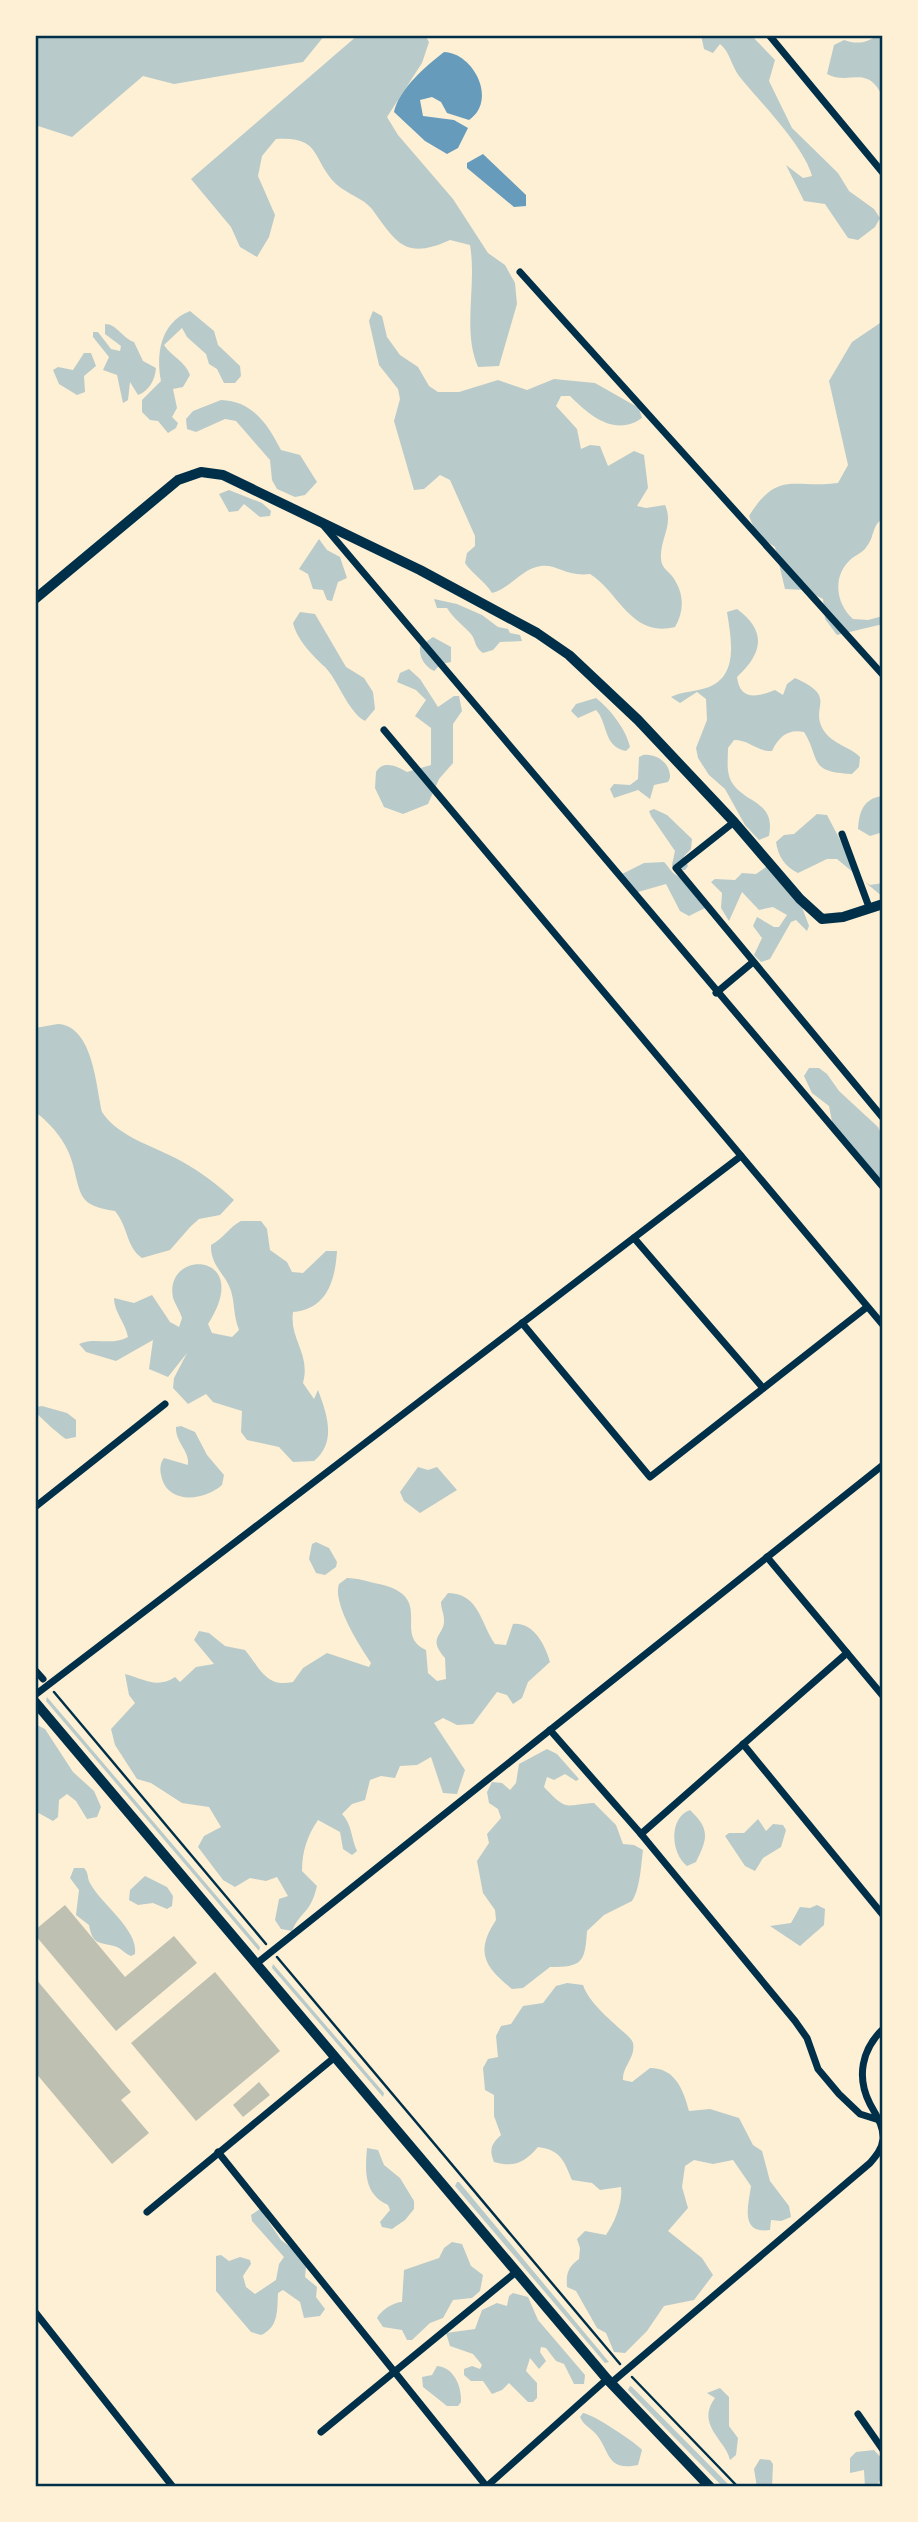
<svg xmlns="http://www.w3.org/2000/svg" width="918" height="2522" font-family="Figtree,sans-serif">
<style>
.green{fill:#b9caca}
.water{fill:#669bbc}
.building{fill:#bec0b2}
.lines{fill:none;stroke-linecap:round;stroke-linejoin:round}
.path{stroke:#003049;stroke-width:2.5}
.minor{stroke:#003049;stroke-width:7}
.secondary{stroke:#003049;stroke-width:10}
.primary{stroke:#003049;stroke-width:10}
.neatline{fill:none;stroke:#003049;stroke-width:2.5}
</style>
<rect width="100%" height="100%" fill="#fdf0d5"/>
<!-- green -->
<g class="green">
<polygon points="35,35 325,35 303,62 174,84 143,76 72,137 35,125"/>
<path d="M358 35H425L429 42 422 63 387 117 398 135 453 199 488 253 505 265 515 283 517 304 499 366 478 367C462 330 477 286 470 245L450 240C406 260 397 244 372 209 363 198 347 194 336 184 311 159 322 136 276 139L262 156 258 176 275 215 269 237 257 257 240 247 231 227 191 179Z"/>
<path d="M701 35H751L775 60 769 81 792 128 838 173 849 191 874 209 880 218 875 227 858 240 848 238 825 204 804 201 786 165 803 178 812 176C804 146 759 101 739 76 731 65 730 52 720 44L713 53 704 49Z"/>
<path d="M877 35H883V98C868 63 849 86 827 74L834 45 844 40C855 44 867 44 877 35Z"/>
<path d="M190 311 214 331 218 345 240 366 241 376 235 383H224L217 369 209 364 206 354 187 337 182 328 164 345C171 356 186 362 190 375L183 387 173 389 177 408 172 417 178 423 176 428 168 433 158 421 150 420 142 412V400L161 381C156 354 160 323 190 311Z"/>
<path d="M373 311 382 316 387 337 400 355 418 367 429 386 438 392H459L498 380 527 390 554 379 595 383 639 408 642 418C615 437 590 416 570 396H561L556 406 577 429 581 449 590 445 600 446 608 466 634 451 644 455 648 488 637 506 646 508 665 505C674 525 660 538 661 558 661 567 667 570 672 576 684 592 685 610 675 627 631 638 619 592 590 574 566 577 557 564 541 566 522 568 510 589 492 593 485 581 473 575 465 563L467 553 475 546V536L450 480 440 475 424 489 414 490 394 421 400 399 398 389 379 365 369 321Z"/>
<path d="M883 321V518C871 527 875 536 867 546 863 553 855 555 850 560 832 577 836 604 853 619L868 620 883 616V624L837 635 825 619 823 599 805 590 785 589 775 547 757 535 749 516C778 469 794 489 838 483L848 465 829 381 852 342Z"/>
<path d="M105 324C117 324 122 338 134 342L143 361 156 368C155 380 149 391 138 395L130 382 128 400 123 403 117 375 103 370 109 357 93 337V332H98L111 349 120 351 121 346 105 334Z"/>
<polygon points="84,353 91,353 96,366 84,376 85,392 77,395 59,384 53,370 58,367 73,370"/>
<path d="M221 400C253 401 268 425 281 450L300 455 317 482 305 495 295 497 277 489 272 480 270 460 236 421 225 419 196 432 187 429 186 419 193 411Z"/>
<polygon points="229,490 262,503 271,511 270,516 260,517 244,504 238,511 229,512 219,494"/>
<polygon points="319,539 327,550 340,557 347,578 338,582 332,601 327,600 323,590 313,589 308,574 299,569"/>
<path d="M434 599 457 604 482 615 498 627 508 629 510 633 520 635 522 641 500 642 493 650 483 653C474 647 476 640 471 634 463 625 454 619 447 608H437Z"/>
<path d="M737 609C767 631 763 653 737 677 740 701 757 697 775 690L783 695 787 684 795 678C840 698 808 706 824 731 834 745 849 746 860 757L859 767 852 774C807 772 821 759 804 732 787 729 779 737 772 751 757 752 750 740 734 740L728 748C728 759 726 771 731 781 744 804 776 800 769 836L759 840 745 825 725 789 709 775 698 758 696 748 707 720 706 699 697 692 680 703 671 697C683 691 696 692 709 687 739 675 731 638 727 612Z"/>
<path d="M300 612 315 614 346 667 364 678 373 692 375 709 365 721C348 712 338 680 325 667 313 656 297 640 293 623Z"/>
<path d="M433 637 451 647V662L441 664 434 671C424 666 419 657 420 646Z"/>
<path d="M409 669 420 679 438 707 454 696H459L462 711 453 724V763L439 779 428 804 403 814 384 807 375 788 376 772C383 760 397 766 407 772L431 765V728L415 716 426 700 416 690 397 682 400 673Z"/>
<path d="M596 698C610 709 626 729 630 747L626 751C603 747 608 722 596 710L578 718 571 711 576 704Z"/>
<path d="M643 755C657 753 671 764 670 778L668 782 654 785 650 799 638 790 614 798 610 789 614 784 630 785 638 779 639 757Z"/>
<path d="M883 796V832L870 836 858 829C859 811 864 798 883 796Z"/>
<polygon points="654,809 667,815 692,839 691,849 684,856 688,866 685,870 675,870 672,865 675,851 651,816 649,811"/>
<path d="M817 814 827 815 861 880 870 885 883 883V897L837 859H827L798 873C785 867 778 856 776 842L784 835 794 834Z"/>
<path d="M664 862C668 866 671 872 676 875 693 886 700 888 707 907L689 916 680 911 666 884 638 892 620 875 644 863Z"/>
<polygon points="769,865 802,907 809,926 807,931 796,920 791,922 770,959 761,962 754,955 762,938 753,926 757,917 774,927 779,927 787,915 773,907 759,910 742,892 729,921 721,908 722,893 711,882 715,879 735,880 742,873 756,874"/>
<path d="M58 1024C93 1026 96 1086 102 1112 119 1138 155 1146 181 1161 199 1171 220 1186 234 1200L220 1215 199 1219 191 1226 170 1250 142 1258C126 1247 128 1226 115 1211 79 1206 81 1196 73 1165 68 1144 52 1124 35 1112V1028Z"/>
<polygon points="809,1068 819,1068 827,1074 839,1091 878,1127 883,1137 883,1192 833,1127 829,1106 812,1093 804,1076"/>
<path d="M241 1221H261L267 1229 270 1250 287 1262 292 1272 303 1273 326 1251H337C335 1281 327 1309 293 1312 289 1339 311 1354 303 1383L314 1399 318 1390C327 1414 337 1442 314 1461L293 1462 279 1447 247 1440 241 1432 242 1411 213 1402 206 1394 188 1404 173 1388 174 1378 187 1353 168 1377 149 1369 153 1340 116 1361 86 1352 79 1344C95 1337 112 1346 128 1337 125 1322 114 1312 114 1298L134 1303 152 1295 170 1322 179 1327 182 1318C180 1311 175 1304 173 1298 163 1248 255 1251 208 1324L212 1333 232 1337 239 1330C233 1314 235 1304 231 1291 226 1274 210 1266 211 1245 224 1238 229 1227 241 1221Z"/>
<path d="M42 1406 67 1413 76 1420V1437L66 1439C63 1438 38 1416 36 1412L37 1407Z"/>
<path d="M181 1426 195 1432 207 1455 224 1475 222 1485C205 1500 170 1505 162 1479 160 1471 159 1465 164 1458L188 1465C190 1451 175 1442 176 1427Z"/>
<polygon points="418,1467 428,1470 437,1467 457,1490 420,1513 404,1501 400,1492"/>
<polygon points="316,1542 329,1548 337,1562 336,1567 325,1575 316,1573 309,1559 312,1544"/>
<path d="M347 1578C358 1578 369 1582 379 1584 437 1597 391 1634 426 1650L428 1673 437 1681 446 1679 445 1658C426 1637 445 1635 444 1620 444 1613 441 1609 441 1602L448 1593C480 1594 480 1623 495 1644L506 1645 513 1624C533 1622 545 1644 550 1662L528 1682 522 1698 513 1704 507 1695 497 1692 473 1724 457 1725 443 1718 434 1723 465 1770 457 1794 443 1793 431 1757 417 1765 400 1766 395 1778 381 1776 370 1780 365 1800 352 1804 342 1814C352 1824 351 1838 357 1851L352 1855 343 1849 340 1832 318 1820C307 1836 302 1852 302 1871L317 1886C310 1915 301 1910 292 1931L281 1929 275 1920 279 1899 288 1896 277 1877 266 1881 250 1878 235 1887 223 1880 198 1847 204 1836 221 1827 209 1807 182 1803 151 1783 137 1779 115 1745 111 1729 135 1703 129 1695 125 1674C144 1679 157 1689 175 1677L180 1682 196 1667 214 1664 194 1640 199 1631 209 1633 225 1646 245 1650C260 1668 266 1688 293 1682L303 1668 327 1653 369 1667 371 1663C361 1648 332 1604 339 1584Z"/>
<polygon points="47,1697 260,1947 259,1951 46,1701"/>
<polygon points="35,1724 45,1729 73,1772 94,1791 101,1807 97,1817 87,1819 76,1801 67,1794 59,1800 58,1817 53,1821 35,1811"/>
<path d="M547 1749 557 1754 579 1779 576 1781 565 1774 554 1780 547 1777 544 1787C568 1812 564 1805 594 1803L616 1825 623 1844 634 1845 643 1850C641 1866 640 1889 632 1901L604 1915 587 1931C585 1963 582 1967 550 1967L523 1988 512 1989C484 1966 475 1952 496 1920L495 1910 483 1893 477 1861 489 1843 487 1834 501 1818 498 1809 489 1803 487 1792 492 1782 502 1783 510 1790 516 1783 519 1764Z"/>
<path d="M690 1810C711 1830 707 1839 696 1862L687 1866C671 1854 668 1818 690 1810Z"/>
<polygon points="758,1819 766,1831 773,1824 783,1825 786,1830 781,1847 763,1858 755,1871 745,1866 725,1836 729,1833 744,1833"/>
<path d="M74 1868H84C89 1873 87 1878 90 1883 100 1903 139 1930 135 1954L131 1956C125 1954 122 1949 117 1947 100 1941 93 1947 89 1925L76 1915 79 1890 70 1878Z"/>
<polygon points="145,1876 167,1887 173,1896 172,1906 167,1909 153,1903 138,1905 129,1900 130,1890"/>
<polygon points="817,1905 825,1909 824,1925 800,1946 770,1926 791,1923 800,1907 810,1908"/>
<polygon points="273,1964 384,2093 383,2097 272,1968"/>
<path d="M567 1983 583 1985C592 2011 631 2034 633 2043 636 2058 622 2066 623 2080L632 2082 650 2068C675 2068 683 2089 689 2111L710 2109 739 2118 753 2145 762 2151 770 2181 789 2206 791 2217 781 2221 771 2220 770 2230C740 2234 748 2207 751 2186L733 2160 713 2164 694 2160 685 2166 682 2187 688 2208 668 2231 702 2258 713 2275 694 2300 664 2306 647 2331 625 2353 614 2352 606 2333 597 2328 576 2291 567 2287C566 2273 568 2267 579 2259L580 2248 577 2239 585 2231 606 2235C615 2222 623 2202 621 2187L600 2190 592 2183 572 2180C564 2161 561 2150 538 2147 525 2162 515 2168 494 2162 489 2150 491 2144 501 2135L494 2116V2095L485 2090 483 2068 488 2059 498 2057 496 2036 501 2026 511 2024 523 2006 543 2003 556 1986Z"/>
<path d="M367 2148 378 2150 384 2165 400 2178 414 2201V2209L405 2220 392 2229 382 2227 380 2222 390 2210 388 2205C364 2194 365 2172 367 2148Z"/>
<polygon points="457,2182 459,2182 609,2362 605,2363 455,2186"/>
<path d="M260 2209 281 2240 298 2253 306 2267 305 2277 317 2287 316 2297 325 2309 320 2316 304 2318 300 2302 283 2290 278 2293C277 2310 279 2327 261 2335L251 2332 216 2291V2256L221 2255 229 2261 240 2257 250 2260 251 2264 243 2276 246 2287 255 2294 276 2280 279 2264 284 2257 252 2221 251 2215Z"/>
<path d="M452 2242 462 2244 471 2266 483 2275 480 2291 472 2298 453 2300 443 2318 430 2323 412 2340H407L402 2330 383 2327 377 2318C381 2310 394 2302 402 2302L404 2270 439 2258 444 2248Z"/>
<polygon points="513,2293 528,2297 538,2320 585,2375 584,2384 574,2384 564,2364 556,2361 546,2348 541,2347 540,2352 546,2361 539,2369 530,2358 526,2371 537,2383 537,2398 533,2402 528,2402 509,2383 502,2390 492,2394 483,2381 471,2381 464,2375 464,2369 472,2366 480,2369 482,2365 473,2354 450,2346 446,2333 475,2329 482,2310 497,2303 507,2306 509,2296"/>
<path d="M437 2366C454 2367 462 2387 461 2402L458 2406H447L423 2387 422 2377 432 2375Z"/>
<polygon points="630,2386 632,2387 731,2487 723,2487 628,2390"/>
<path d="M720 2388 729 2397V2426L738 2438 736 2455 730 2460C727 2441 695 2425 715 2398L707 2393Z"/>
<path d="M583 2413C593 2414 638 2444 642 2450L638 2465C606 2472 610 2450 596 2434 590 2427 584 2426 580 2417Z"/>
<polygon points="874,2450 883,2460 883,2475 876,2487 865,2487 864,2470 850,2473 850,2458 856,2452"/>
<polygon points="760,2459 770,2460 773,2464 772,2487 757,2487 754,2469"/>
</g>
<!-- water -->
<g class="water">
<path d="M444 52C474 53 498 101 469 120L447 113 441 102 432 97 420 100 423 116 454 120 468 128 458 148 447 154 425 141 394 112C399 89 426 66 444 52Z"/>
<polygon points="483,154 526,195 526,206 514,207 467,168 467,163"/>
</g>
<!-- building -->
<g class="building">
<polygon points="65,1905 125,1977 174,1936 197,1963 116,2031 35,1935 35,1930"/>
<polygon points="215,1972 280,2051 196,2121 131,2043"/>
<polygon points="35,1978 131,2092 121,2100 149,2133 112,2164 35,2072"/>
<polygon points="259,2082 270,2095 243,2117 233,2105"/>
</g>
<g class="lines">
<!-- path -->
<g class="path">
<polyline points="54,1692 266,1944"/>
<polyline points="277,1957 620,2364"/>
<polyline points="632,2377 738,2487"/>
</g>
<!-- minor -->
<g class="minor">
<polyline points="769,35 883,173"/>
<polyline points="520,272 883,675"/>
<polyline points="324,526 883,1187"/>
<polyline points="384,730 883,1325"/>
<polyline points="734,822 676,868 883,1118"/>
<polyline points="842,834 869,907"/>
<polyline points="716,993 753,962"/>
<polyline points="634,1238 763,1388"/>
<polyline points="522,1323 650,1477 867,1307"/>
<polyline points="35,1507 165,1404"/>
<polyline points="767,1557 883,1696"/>
<polyline points="35,1670 43,1679"/>
<polyline points="35,1695 741,1156"/>
<polyline points="550,1730 641,1834 795,2021 807,2038 818,2069 839,2094 860,2114 879,2120"/>
<polyline points="743,1744 883,1915"/>
<polyline points="641,1834 847,1653"/>
<polyline points="256,1964 883,1465"/>
<polyline points="218,2152 487,2487"/>
<polyline points="147,2212 335,2057"/>
<polyline points="35,2312 173,2487"/>
<path d="M611 2383 870 2163C876 2156 882 2149 883 2139 884 2126 876 2115 870 2104 856 2077 862 2049 883 2029"/>
<polyline points="858,2414 883,2450"/>
<polyline points="321,2432 516,2272"/>
<polyline points="486,2487 607,2379"/>
</g>
<!-- secondary -->
<polyline class="secondary" points="35,599 178,480 201,472 223,475 420,570 537,633 569,655 638,720 734,822 800,899 822,919 843,917 883,904"/>
<!-- primary -->
<polyline class="primary" points="35,1702 607,2379 710,2487"/>
</g>
<!-- border -->
<rect width="918" height="2522" fill="none" stroke="#fdf0d5" stroke-width="74"/>
<rect x="37" y="37" width="844" height="2448" class="neatline"/>
</svg>
